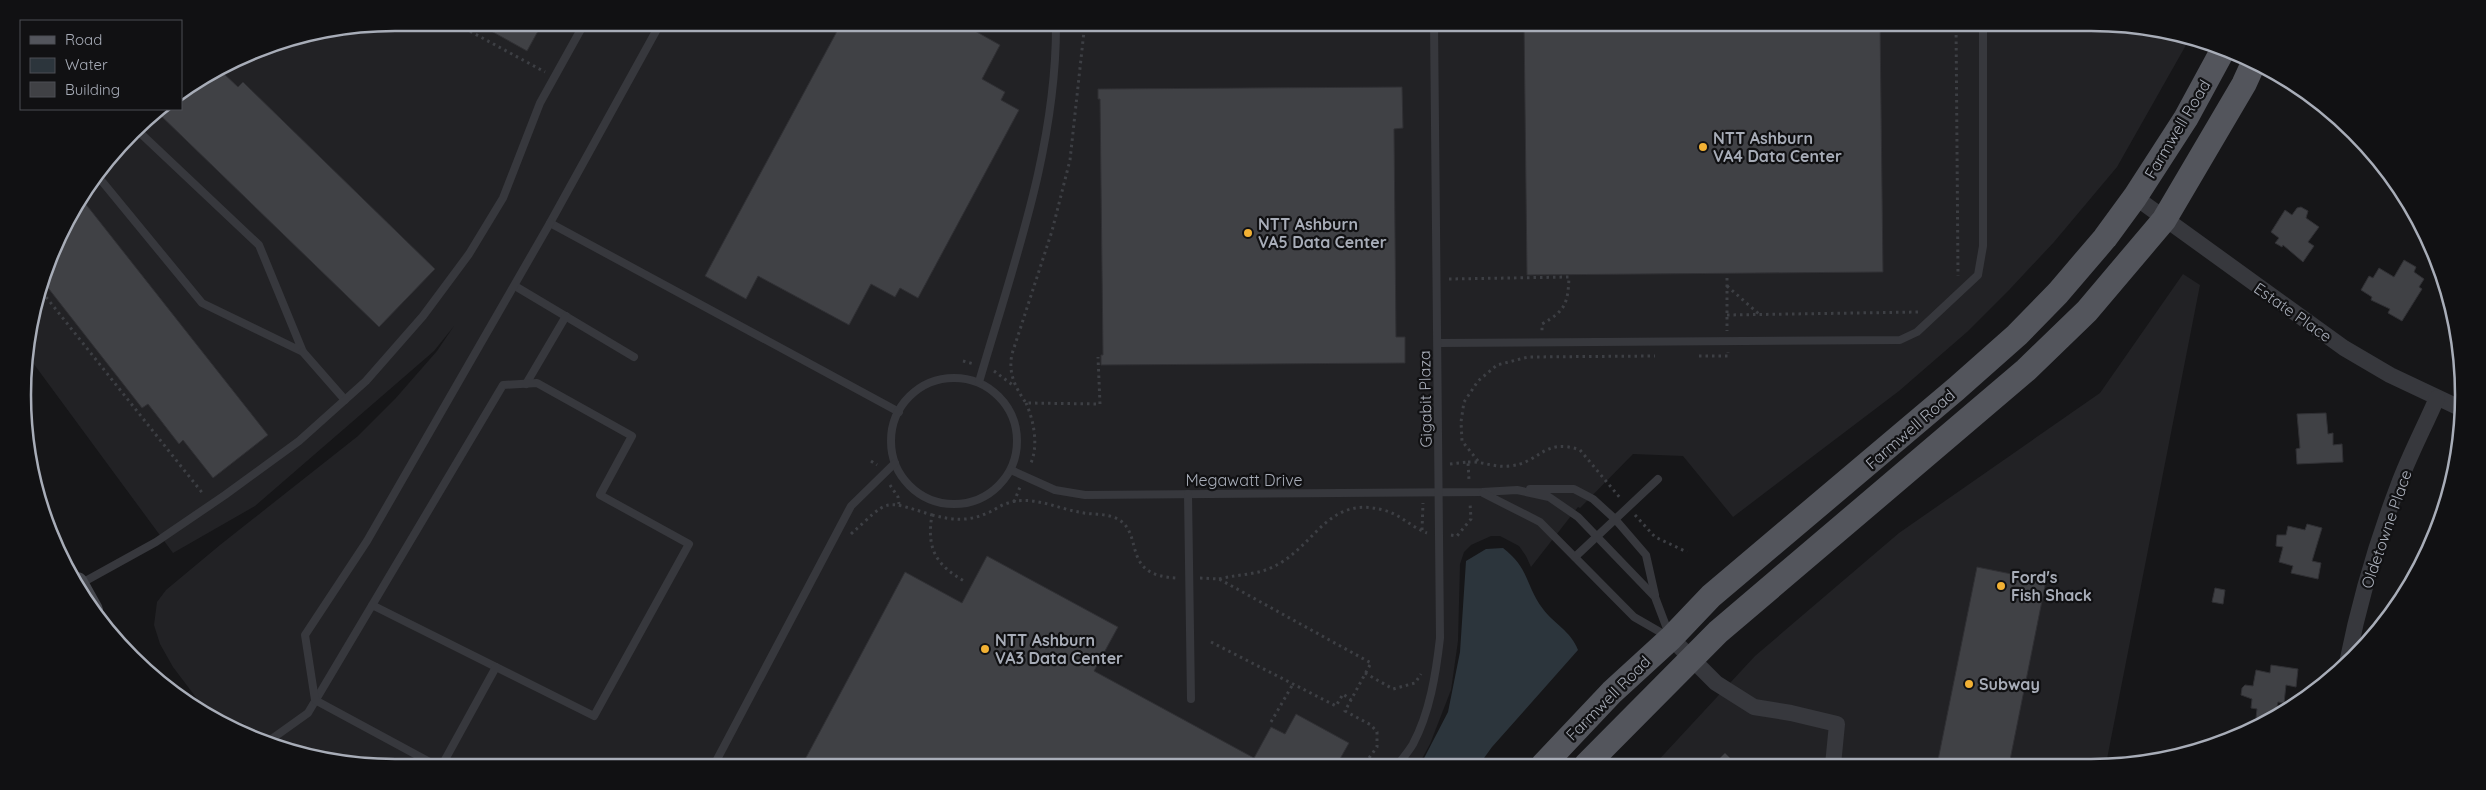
<svg xmlns="http://www.w3.org/2000/svg" width="2486" height="790" font-family="Quicksand,sans-serif">
<style>
.built{fill:#222225}
.water{fill:#2c353c}
.building{fill:#404145;stroke:#303034}
.lines{fill:none;stroke-linecap:round;stroke-linejoin:round}
.path{stroke:#3d3f44;stroke-width:3;stroke-dasharray:2.5 4;stroke-linecap:butt}
.service{stroke:#37383d;stroke-width:8}
.minor{stroke:#37383d;stroke-width:16}
.secondary{stroke:#45474d;stroke-width:22}
.primary{stroke:#53555c;stroke-width:25}
.poi-dot{fill:#f2b134;stroke:#111113;stroke-width:2}
.labels{text-anchor:middle;stroke-width:4.5;stroke-linejoin:round;paint-order:stroke}
.street-label{font-size:16px;fill:#a8adb8;stroke:#111113}
.poi-label{font-size:16px;font-weight:bold;fill:#a8adb8;stroke:#111113;text-anchor:start}
.rim{fill:none;stroke:#a8adb8;stroke-width:2.5}
</style>
<rect width="100%" height="100%" fill="#161618"/>
<!-- built -->
<g class="built">
<polygon points="395,22 2091,22 2164,30 2190,38 2117,167 2054,242 2010,289 1967,332 1899,391 1733,517 1683,456 1633,454 1580,508 1578,507 1531,567 1526,556 1519,546 1500,536 1491,536 1471,545 1464,552 1460,564 1458,641 1451,690 1430,744 1418,766 395,767 311,757 267,743 243,723 234,729 210,716 173,667 160,644 154,625 157,602 166,590 220,545 358,436 395,399 437,351 454,326 434,351 255,506 173,553 25,352 61,230 100,168 149,115 159,109 181,109 181,95 253,51 323,30"/>
<polygon points="2183,274 2200,285 2106,764 1654,765 1755,656 1899,533 2100,393"/>
</g>
<!-- water -->
<path class="water" d="M1503 548C1530 569 1525 585 1543 609 1554 624 1571 631 1578 650L1492 747 1479 765 1420 766 1448 712 1460 652 1466 561 1486 549Z"/>
<!-- building -->
<g class="building">
<polygon points="475,22 543,22 527,51"/>
<polygon points="842,22 959,22 1000,45 982,79 1005,92 1001,100 1019,110 918,298 900,288 895,297 871,284 849,325 758,276 746,299 705,276"/>
<polygon points="1524,22 1880,22 1883,272 1527,275"/>
<polygon points="221,71 238,87 243,82 435,269 379,327 156,111 159,109 181,109 181,95"/>
<polygon points="1402,87 1403,128 1394,129 1396,337 1405,337 1405,363 1101,365 1101,355 1103,355 1100,99 1098,99 1098,89"/>
<polygon points="81,198 268,435 213,478 183,440 179,444 148,404 142,408 45,284 61,230"/>
<polygon points="2301,207 2308,211 2306,218 2319,227 2308,242 2314,246 2303,262 2283,245 2282,247 2275,243 2279,238 2271,232 2285,210 2292,215 2297,208"/>
<polygon points="2404,260 2416,267 2414,272 2424,279 2419,287 2422,289 2402,321 2388,313 2390,309 2371,300 2372,297 2361,290 2369,276 2373,278 2379,268 2394,277"/>
<polygon points="2326,413 2328,434 2333,433 2333,445 2342,444 2343,462 2297,464 2296,449 2300,448 2297,414"/>
<polygon points="2307,524 2322,528 2312,561 2321,563 2318,579 2291,573 2293,566 2279,562 2283,547 2276,546 2277,535 2286,535 2288,526 2305,530"/>
<polygon points="987,556 1118,627 1094,671 1254,758 1271,727 1285,734 1296,714 1349,743 1336,766 801,767 905,572 962,603"/>
<polygon points="1977,567 2046,581 2009,765 1937,765"/>
<polygon points="2215,588 2225,590 2223,604 2212,602"/>
<polygon points="2271,665 2298,669 2296,687 2286,685 2284,703 2278,702 2275,716 2269,720 2256,718 2257,709 2251,708 2252,699 2241,695 2242,688 2245,685 2253,686 2256,670 2270,673"/>
<polygon points="1725,753 1737,765 1713,765"/>
</g>
<g class="lines">
<!-- path -->
<g class="path">
<polyline points="453,22 545,72"/>
<path d="M1085 22 1070 160 1052 231 1012 354C1008 373 1015 387 1026 403L1100 404 1098 357"/>
<polyline points="1956,22 1958,276"/>
<polyline points="1727,278 1727,331"/>
<path d="M1449 279 1569 277C1568 304 1565 311 1542 324V332"/>
<polyline points="1727,286 1759,314"/>
<polyline points="42,292 204,495"/>
<polyline points="1727,315 1919,312"/>
<polyline points="1699,356 1728,356 1728,352"/>
<polyline points="963,361 974,364"/>
<polyline points="994,371 1014,386"/>
<path d="M1026 403C1034 421 1039 447 1030 465"/>
<polyline points="871,461 877,465"/>
<polyline points="1478,461 1462,441 1461,422 1464,402 1478,381 1497,365 1528,357 1655,356"/>
<path d="M1468 462C1482 461 1495 468 1510 466 1540 463 1544 437 1580 450L1621 499"/>
<polyline points="1450,464 1468,462 1469,480"/>
<polyline points="890,485 898,497 899,504"/>
<polyline points="1014,502 1020,487"/>
<path d="M932 515C952 520 968 522 987 513 994 511 1000 505 1008 503 1031 495 1056 508 1079 512 1090 515 1102 513 1113 517 1148 529 1116 577 1179 578"/>
<polyline points="1635,515 1655,537 1687,552"/>
<polyline points="1422,530 1423,503"/>
<path d="M851 534C890 499 881 499 932 515 926 550 937 566 966 582"/>
<polyline points="1451,535 1457,536 1471,519 1470,503"/>
<polyline points="1200,578 1219,579 1371,663 1345,711 1371,725 1377,732 1377,747 1363,766"/>
<path d="M1219 579C1243 573 1260 576 1282 562 1317 540 1331 496 1383 510 1400 514 1411 527 1427 533"/>
<polyline points="1211,642 1336,706 1343,694 1351,700"/>
<polyline points="1365,673 1393,689 1415,683 1421,674"/>
<polyline points="1271,722 1293,684"/>
</g>
<!-- service -->
<g class="service">
<polyline points="661,22 550,223 899,412"/>
<polyline points="96,174 202,303 303,352 259,245 136,129"/>
<polyline points="515,286 634,357"/>
<polyline points="1438,343 1900,340 1917,332 1978,275 1983,246 1983,22"/>
<polyline points="303,352 345,400"/>
<circle cx="954" cy="441" r="63"/>
<path d="M979 382C1013 265 1057 147 1056 22"/>
<polyline points="526,384 566,316"/>
<polyline points="1011,470 1055,490 1085,495 1482,492 1517,490 1549,497 1578,517 1655,597 1669,634"/>
<polyline points="1530,489 1574,489 1593,499 1615,519 1646,555 1655,595"/>
<polyline points="1483,493 1540,522 1634,617 1667,636"/>
<polyline points="1188,494 1191,699"/>
<polyline points="1575,557 1658,479"/>
<polyline points="80,584 156,542 225,495 299,441 366,381 423,316 469,254 503,198 540,103 585,22"/>
<polyline points="266,743 308,713 503,385 537,383 632,436 600,495 689,544 594,716 372,605"/>
<path d="M1397 766C1402 759 1409 751 1413 744 1430 712 1436 673 1440 638L1434 22"/>
<polyline points="439,767 315,700 305,635 367,541 550,223"/>
<polyline points="441,767 496,667"/>
<polyline points="713,767 851,506 895,463"/>
</g>
<!-- minor -->
<g class="minor">
<polyline points="2135,197 2344,348 2390,375 2462,409"/>
<polyline points="1671,638 1716,683 1754,707 1791,713 1837,724 1833,765"/>
<path d="M2347 663C2359 603 2376 544 2398 486 2409 456 2424 428 2437 398"/>
</g>
<!-- secondary -->
<polyline class="secondary" points="77,583 92,610"/>
<!-- primary -->
<g class="primary">
<polyline points="1543,765 1612,692 1671,638 1711,596 1956,389 2017,335 2058,293 2105,238 2135,197 2186,118 2224,48"/>
<polyline points="1586,765 1718,632 2026,370 2087,311 2164,220 2244,84 2254,62"/>
</g>
</g>
<!-- markers -->
<g class="poi-dot">
<circle cx="1703" cy="147" r="5"/>
<circle cx="1248" cy="233" r="5"/>
<circle cx="2001" cy="586" r="5"/>
<circle cx="985" cy="649" r="5"/>
<circle cx="1969" cy="684" r="5"/>
</g>
<g class="labels">
<!-- street labels -->
<g class="street-label">
<text transform="translate(2177 129) rotate(-59)" y="6">Farmwell Road</text>
<text transform="translate(2293 312) rotate(35)" y="6">Estate Place</text>
<text transform="translate(1425 399) rotate(-91)" y="6">Gigabit Plaza</text>
<text transform="translate(1910 429) rotate(-41)" y="6">Farmwell Road</text>
<text x="1244" y="486">Megawatt Drive</text>
<text transform="translate(2386 529) rotate(-71)" y="6">Oldetowne Place</text>
<text transform="translate(1608 698) rotate(-45)" y="6">Farmwell Road</text>
</g>
<!-- poi labels -->
<g class="poi-label">
<text x="1713" y="144">NTT Ashburn<tspan x="1713" dy="18">VA4 Data Center</tspan></text>
<text x="1258" y="230">NTT Ashburn<tspan x="1258" dy="18">VA5 Data Center</tspan></text>
<text x="2011" y="583">Ford's<tspan x="2011" dy="18">Fish Shack</tspan></text>
<text x="995" y="646">NTT Ashburn<tspan x="995" dy="18">VA3 Data Center</tspan></text>
<text x="1979" y="690">Subway</text>
</g>
</g>
<!-- crop -->
<path d="M0 0H2486V790H0ZM395 31H2091A364 364 0 0 1 2455 395V395A364 364 0 0 1 2091 759H395A364 364 0 0 1 31 395V395A364 364 0 0 1 395 31Z" fill="#111113" fill-rule="evenodd"/>
<path class="rim" d="M395 31H2091A364 364 0 0 1 2455 395V395A364 364 0 0 1 2091 759H395A364 364 0 0 1 31 395V395A364 364 0 0 1 395 31Z"/>
<!-- legend -->
<rect x="20" y="20" width="162" height="90" fill="#111113" stroke="#4d4f55"/>
<rect x="30" y="36" width="25" height="8" fill="#53555c" stroke="#4d4f55"/>
<text x="65" y="45" font-size="15" fill="#a8adb8">Road</text>
<rect x="30" y="58" width="25" height="15" fill="#2c353c" stroke="#4d4f55"/>
<text x="65" y="70" font-size="15" fill="#a8adb8">Water</text>
<rect x="30" y="82" width="25" height="15" fill="#404145" stroke="#4d4f55"/>
<text x="65" y="95" font-size="15" fill="#a8adb8">Building</text>
</svg>
